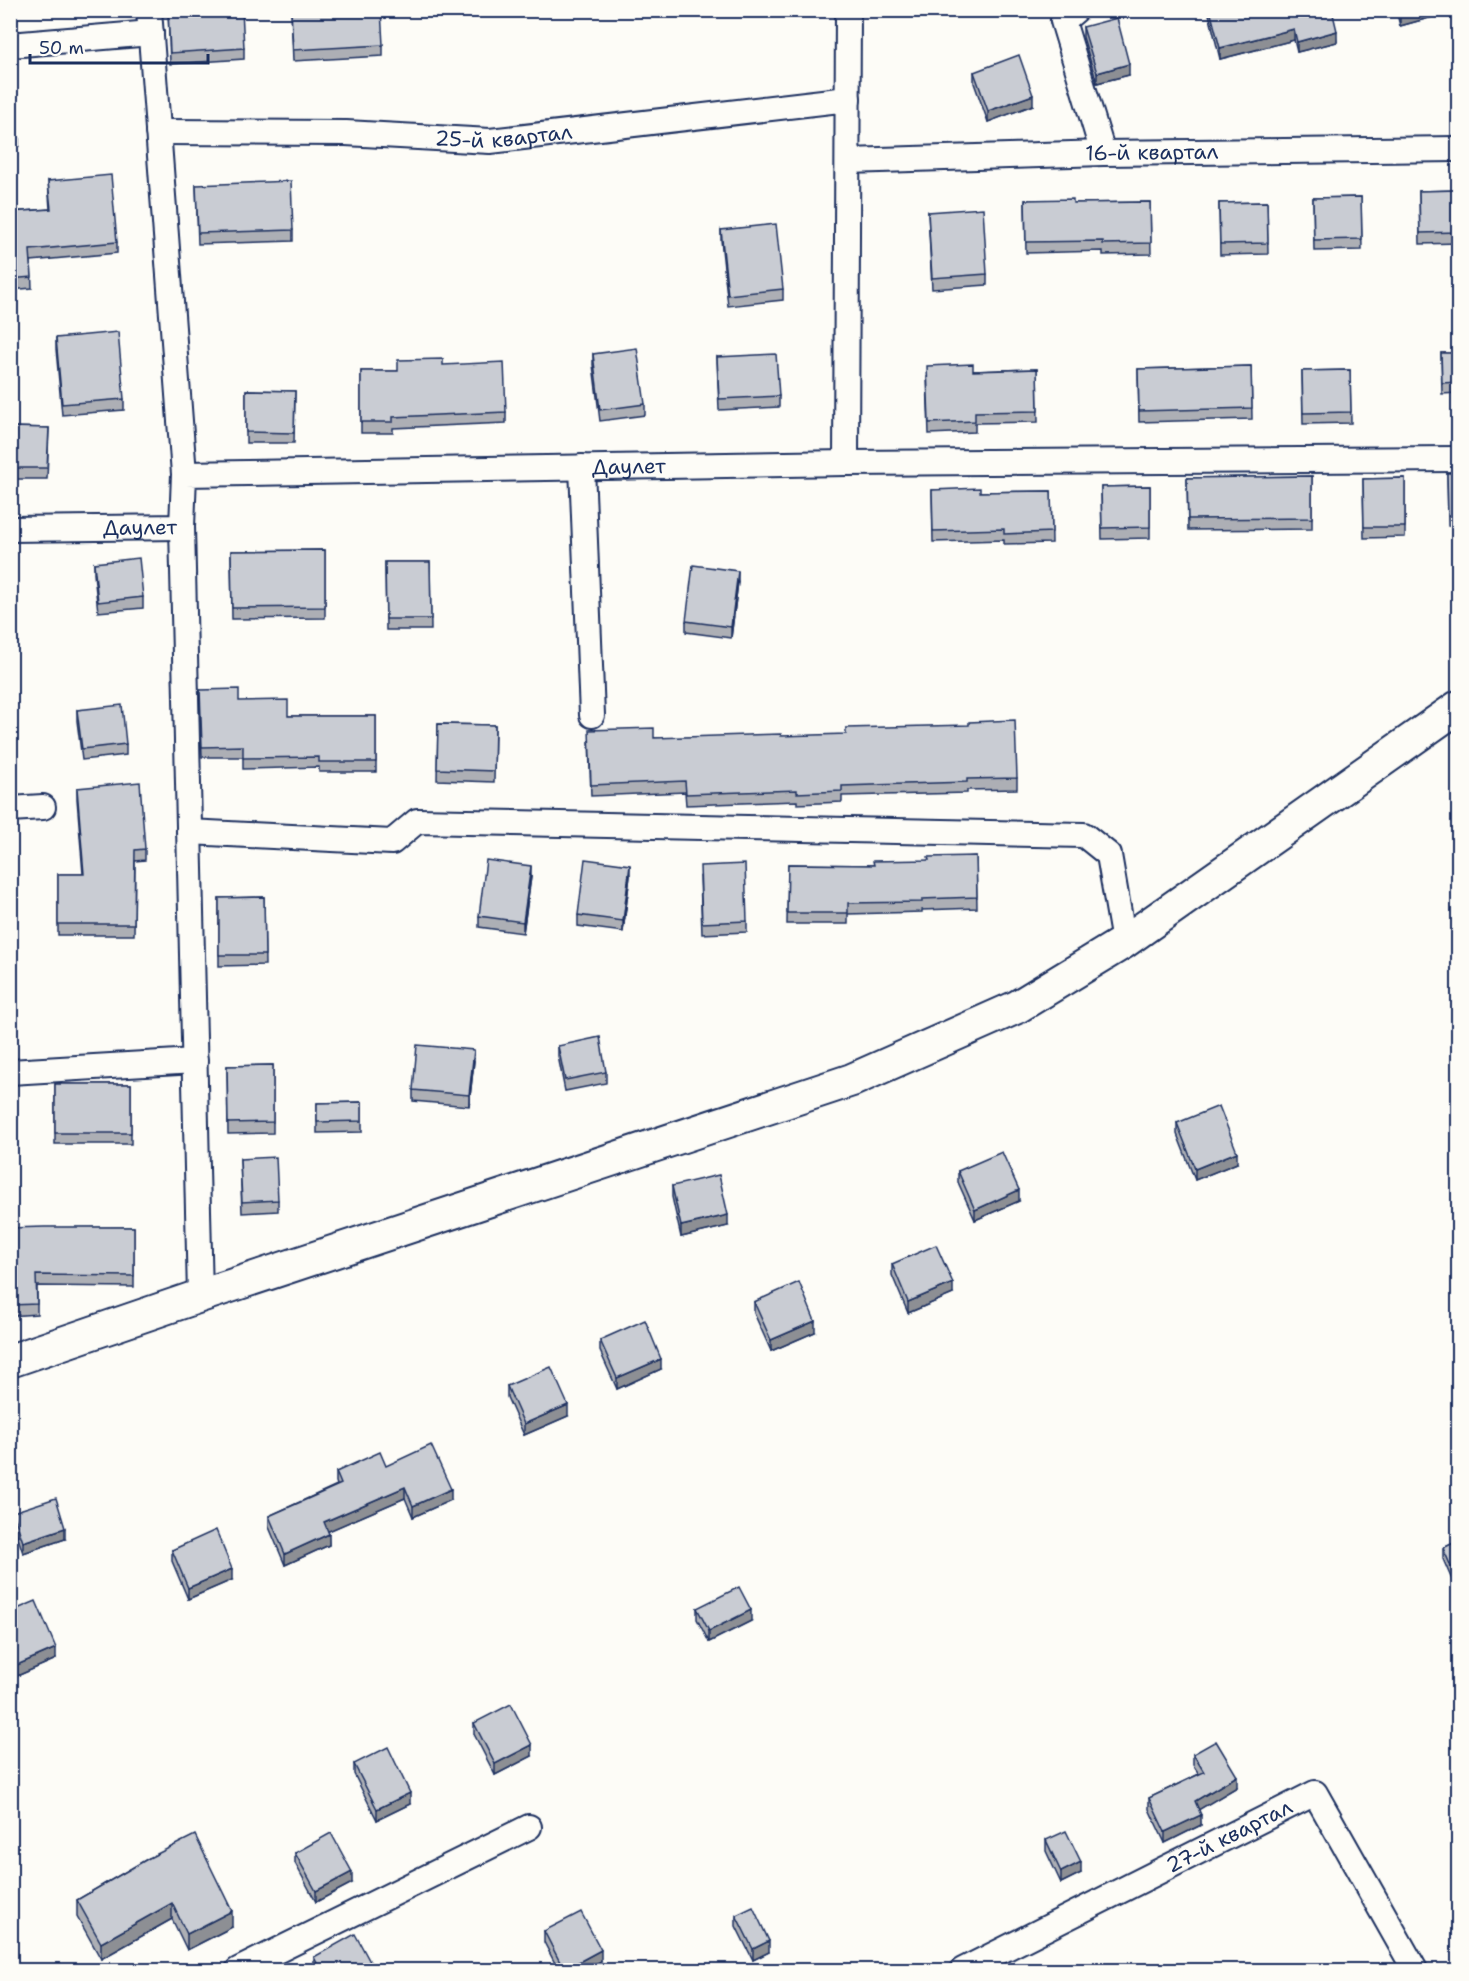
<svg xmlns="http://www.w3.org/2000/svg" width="1469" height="1981" font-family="'Shantell Sans',sans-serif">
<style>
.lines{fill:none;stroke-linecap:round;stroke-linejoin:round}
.minor-casing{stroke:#1b2f5e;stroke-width:28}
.tertiary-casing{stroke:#1b2f5e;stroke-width:36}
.minor{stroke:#fdfcf7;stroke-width:24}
.tertiary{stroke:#fdfcf7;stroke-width:32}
.wall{fill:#adafb5;stroke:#1b2f5e;stroke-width:1.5}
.shaded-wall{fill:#8d8f94;stroke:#1b2f5e;stroke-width:1.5}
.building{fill:#c9ccd3;stroke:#1b2f5e;stroke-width:1.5}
.labels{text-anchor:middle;stroke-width:4.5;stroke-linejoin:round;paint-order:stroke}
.street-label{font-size:21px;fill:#1b2f5e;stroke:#fdfcf7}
</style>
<rect width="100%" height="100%" fill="#fdfcf7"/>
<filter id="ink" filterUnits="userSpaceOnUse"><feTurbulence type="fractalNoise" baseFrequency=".0167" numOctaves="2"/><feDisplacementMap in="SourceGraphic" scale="12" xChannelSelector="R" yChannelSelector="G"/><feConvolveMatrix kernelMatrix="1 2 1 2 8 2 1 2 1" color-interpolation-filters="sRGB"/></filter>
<g filter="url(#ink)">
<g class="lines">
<!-- minor casing -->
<g class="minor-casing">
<g id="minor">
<polyline points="149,10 184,474"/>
<polyline points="1076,10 1063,21 1103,153"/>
<polyline points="10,45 151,33"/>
<path id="s1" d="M158 132 346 133 490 141 848 99"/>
<path id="s2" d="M848 161 1103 153 1458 149"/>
<polyline points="846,463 1458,459"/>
<polyline points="582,467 592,715"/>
<polyline points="182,527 200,1296"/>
<path id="s3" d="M10 529 182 527 184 474 846 463 848 10"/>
<polyline points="10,809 43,807"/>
<polyline points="189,832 392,842 417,821 1084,835 1109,855 1124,942"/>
<polyline points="10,1072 195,1061"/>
<polyline points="238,1970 529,1827"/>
<path id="s4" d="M963 1970 1315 1793 1415 1970"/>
</g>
</g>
<!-- tertiary casing -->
<g class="tertiary-casing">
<polyline id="tertiary" points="10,1361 200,1296 852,1080 1017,1007 1124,942 1458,707"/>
</g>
<!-- minor -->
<use href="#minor" class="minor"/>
<!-- tertiary -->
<use href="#tertiary" class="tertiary"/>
</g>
<!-- wall -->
<g class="wall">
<polygon points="168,10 244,48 244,59 170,64"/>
<polygon points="291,10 383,45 383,56 293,61"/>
<polygon points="1208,10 1332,10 1337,42 1297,52 1294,40 1220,59"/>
<polygon points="1396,10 1440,10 1440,15 1400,26"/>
<polygon points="1083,27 1129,75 1097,83 1083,37"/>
<polygon points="974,72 1033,105 988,122 974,83"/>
<polygon points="10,96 19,136 19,146 10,147"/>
<polygon points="48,181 117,242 117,253 31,261 32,288 10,290 10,212 50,209"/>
<polygon points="196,185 293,230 293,241 198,244"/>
<polygon points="1458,190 1458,243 1420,244 1419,191"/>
<polygon points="1361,197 1362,250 1314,251 1313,198"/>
<polygon points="1025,200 1073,203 1150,202 1151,254 1103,255 1103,251 1026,253"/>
<polygon points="1267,202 1268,254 1220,255 1219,203"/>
<polygon points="928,212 987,274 987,285 932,289"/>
<polygon points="721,230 783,289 783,300 728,306 721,240"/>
<polygon points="56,338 124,399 124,410 62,415 56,349"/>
<polygon points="1441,353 1458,353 1458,393 1442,394"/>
<polygon points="593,354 645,404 645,415 600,421 593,365"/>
<polygon points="717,357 779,396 779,407 719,410"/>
<polygon points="443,365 506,412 506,423 393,428 393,433 361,433 361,371 398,371"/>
<polygon points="1251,366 1252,419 1139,422 1138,369"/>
<polygon points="1037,369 1038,422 975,423 975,432 929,434 927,377 973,371"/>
<polygon points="1350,370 1351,423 1303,424 1302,371"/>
<polygon points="246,390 295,391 294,443 246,443"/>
<polygon points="10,427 49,428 47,479 10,479"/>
<polygon points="1447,473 1458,473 1458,526 1448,526"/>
<polygon points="1312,476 1312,529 1188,530 1187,478"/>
<polygon points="1405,478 1405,537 1364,538 1363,479"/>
<polygon points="1150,486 1150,538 1102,539 1101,487"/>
<polygon points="932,490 980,492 1051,491 1052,543 1004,544 1004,540 933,542"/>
<polygon points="325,550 325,618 232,619 231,551"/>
<polygon points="385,562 430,562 431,630 386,630"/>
<polygon points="94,563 143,597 143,608 98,612 94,574"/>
<polygon points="738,582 731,638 686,632 686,621"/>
<polygon points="200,690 288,716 376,716 376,772 319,772 319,767 243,769 243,757 202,757"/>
<polygon points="77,710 126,744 126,755 82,760 77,721"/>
<polygon points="438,724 495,725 494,782 437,780"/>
<polygon points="781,736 1017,778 1017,789 967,790 967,793 842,796 842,802 797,804 797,801 686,805 685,792 591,796 589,741 654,738"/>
<polygon points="77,788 145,849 145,860 135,861 134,935 58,935 58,874 83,874 77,799"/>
<polygon points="976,856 977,908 922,910 922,912 848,914 848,924 787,924 788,864 874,865"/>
<polygon points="630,876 623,932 578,926 578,915"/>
<polygon points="531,877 523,933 479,927 479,916"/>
<polygon points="700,877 747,921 747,932 702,934"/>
<polygon points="10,883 14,919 14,930 10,930"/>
<polygon points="264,897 265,965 219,966 219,898"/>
<polygon points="558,1046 606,1072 606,1083 565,1091 558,1056"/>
<polygon points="474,1061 469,1106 413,1101 413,1090"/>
<polygon points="273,1065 273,1133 228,1134 227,1066"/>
<rect x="55" y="1084" width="76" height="60"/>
<polygon points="362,1102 362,1132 317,1133 317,1103"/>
<polygon points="1177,1123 1237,1163 1195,1180 1177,1134"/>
<polygon points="240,1159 278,1200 278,1211 242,1213"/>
<polygon points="958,1171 1019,1201 975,1220 958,1182"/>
<polygon points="672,1186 728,1226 681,1237 672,1197"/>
<polygon points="134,1227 134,1287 37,1286 37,1314 10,1316 10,1228"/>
<polygon points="892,1264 953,1294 908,1313 892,1275"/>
<polygon points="754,1302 815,1332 771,1351 754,1313"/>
<polygon points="600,1340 661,1369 617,1389 600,1351"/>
<polygon points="507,1386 568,1416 524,1435 507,1397"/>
<polygon points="386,1466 451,1500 413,1517 405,1498 328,1531 329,1545 285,1565 269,1527 269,1516 337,1485 336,1482 336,1472"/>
<polygon points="13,1512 65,1539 23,1553 13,1523"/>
<polygon points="1458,1541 1456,1589 1443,1559 1443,1548"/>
<polygon points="172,1550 232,1580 188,1599 172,1561"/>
<polygon points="697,1608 751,1621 709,1642 697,1619"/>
<polygon points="10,1612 56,1659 17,1676 10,1659"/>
<polygon points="474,1723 532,1756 495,1775 474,1734"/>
<polygon points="1193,1754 1237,1787 1199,1809 1201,1825 1165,1843 1149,1809 1149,1798 1199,1774 1193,1765"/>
<polygon points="354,1764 410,1804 377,1820 354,1774"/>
<polygon points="1046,1840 1081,1873 1061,1883 1046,1851"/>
<polygon points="295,1853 352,1883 316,1902 295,1863"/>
<polygon points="149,1858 232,1927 187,1950 172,1919 101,1959 77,1916 77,1900"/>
<polygon points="736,1915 769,1952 753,1960 736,1926"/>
<polygon points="544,1931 601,1961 583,1971 559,1971 544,1942"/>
<polygon points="314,1957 375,1971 315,1971 314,1968"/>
</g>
<!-- shaded-wall -->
<g class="shaded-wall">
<polygon points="1416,10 1440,10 1440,15 1400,26 1400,15"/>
<polygon points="1294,29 1294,40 1220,59 1220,48"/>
<polygon points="1337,31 1337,42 1297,52 1297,42"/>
<polygon points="1129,64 1129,75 1097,83 1097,73"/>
<polygon points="1033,95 1033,105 988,122 988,111"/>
<polygon points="738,571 738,582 731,638 731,627"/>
<polygon points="630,865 630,876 623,932 623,921"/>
<polygon points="531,866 531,877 523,933 523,922"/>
<polygon points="474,1050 474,1061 469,1106 469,1095"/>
<polygon points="1237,1152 1237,1163 1195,1180 1195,1169"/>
<polygon points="1019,1190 1019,1201 975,1220 975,1210"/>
<polygon points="728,1215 728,1226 681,1237 681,1226"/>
<polygon points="953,1283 953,1294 908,1313 908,1302"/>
<polygon points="815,1321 815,1332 771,1351 771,1340"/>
<polygon points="661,1359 661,1369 617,1389 617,1378"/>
<polygon points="568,1405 568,1416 524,1435 524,1424"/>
<polygon points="405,1487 405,1498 324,1533 324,1522"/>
<polygon points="451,1489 451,1500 413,1517 413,1506"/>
<polygon points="65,1528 65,1539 23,1553 23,1542"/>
<polygon points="329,1534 329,1545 285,1565 285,1554"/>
<polygon points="232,1569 232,1580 188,1599 188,1588"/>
<polygon points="1458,1577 1458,1587 1456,1589 1456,1578"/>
<polygon points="751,1610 751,1621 709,1642 709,1631"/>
<polygon points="56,1648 56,1659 17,1676 17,1665"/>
<polygon points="532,1745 532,1756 495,1775 495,1764"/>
<polygon points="1237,1776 1237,1787 1195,1812 1195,1801"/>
<polygon points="410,1793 410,1804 377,1820 377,1809"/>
<polygon points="1201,1815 1201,1825 1165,1843 1165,1832"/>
<polygon points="1081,1862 1081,1873 1061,1883 1061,1872"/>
<polygon points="352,1872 352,1883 316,1902 316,1891"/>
<polygon points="172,1903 172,1919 101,1959 101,1943"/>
<polygon points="232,1911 232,1927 187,1950 187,1934"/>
<polygon points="769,1941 769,1952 753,1960 753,1949"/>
<polygon points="601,1950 601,1961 583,1971 564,1971 564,1970"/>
</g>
<!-- building -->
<g class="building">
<polygon points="168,10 242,10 244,48 170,53"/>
<polygon points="291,10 381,10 383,45 293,50"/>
<polygon points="1210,10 1332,10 1337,31 1297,42 1294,29 1220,48"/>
<polygon points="1399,10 1416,10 1400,15"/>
<polygon points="1117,18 1129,64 1097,73 1083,27"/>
<polygon points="1019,55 1033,95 988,111 974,72"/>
<polygon points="17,95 19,136 10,136 10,96"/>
<polygon points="111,175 117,242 30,250 32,277 10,279 10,212 51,209 48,181"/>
<polygon points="291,181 293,230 198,233 196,185"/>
<polygon points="1458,190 1458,232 1420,233 1419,191"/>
<polygon points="1361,197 1362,239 1314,240 1313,198"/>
<polygon points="1073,199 1073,203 1150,202 1151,243 1103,244 1103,241 1026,242 1025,200"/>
<polygon points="1267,202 1268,243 1220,244 1219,203"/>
<polygon points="983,208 987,274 932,278 928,212"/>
<polygon points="776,224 783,289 728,295 721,230"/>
<polygon points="118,332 124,399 62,404 56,338"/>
<polygon points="637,348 645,404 600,410 593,354"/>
<polygon points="1441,353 1458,353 1458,382 1442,383"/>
<polygon points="776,354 779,396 719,399 717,357"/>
<polygon points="443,359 443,365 504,362 506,412 393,417 393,422 361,422 361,371 398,371 398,360"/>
<polygon points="973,364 973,371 1037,369 1038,411 975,412 975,421 929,423 927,366"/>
<polygon points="1251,366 1252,408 1139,411 1138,369"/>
<polygon points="1350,370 1351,412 1303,413 1302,371"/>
<polygon points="246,390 295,391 294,433 246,432"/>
<polygon points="10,427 49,428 47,468 10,468"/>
<polygon points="1447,473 1458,473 1458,515 1448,515"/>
<polygon points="1312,476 1312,518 1188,519 1187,478"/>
<polygon points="1405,478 1405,527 1364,527 1363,479"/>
<polygon points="1150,486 1150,527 1102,528 1101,487"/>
<polygon points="980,488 980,492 1051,491 1052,532 1004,534 1004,529 933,531 932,490"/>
<polygon points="325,550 325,607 232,608 231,551"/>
<polygon points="139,558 143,597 98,602 94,563"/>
<polygon points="385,562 430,562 431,619 386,619"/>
<polygon points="693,565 738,571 731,627 686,621"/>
<polygon points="239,689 239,701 288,700 288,716 376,716 376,762 319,762 319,757 243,758 243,746 202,747 200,690"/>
<polygon points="122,705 126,744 82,749 77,710"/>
<polygon points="1015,720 1017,778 967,779 967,782 842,786 842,791 797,793 797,790 686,794 685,781 591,785 589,730 654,728 654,738 781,734 781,736 846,734 846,728 969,725 969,722"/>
<polygon points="438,724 495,725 494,771 437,769"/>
<polygon points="140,782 145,849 135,850 134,924 58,924 58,874 84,874 77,788"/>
<polygon points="976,856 977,897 922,899 922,902 848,903 848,913 787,913 788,864 874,865 873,861 929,860 928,857"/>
<polygon points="585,859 630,865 623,921 578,915"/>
<polygon points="486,860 531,866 523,922 479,916"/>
<polygon points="745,864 747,921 702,923 700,866"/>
<polygon points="10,883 14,919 10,919"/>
<polygon points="264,897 265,955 219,955 219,898"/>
<polygon points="600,1037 606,1072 565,1080 558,1046"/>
<polygon points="417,1045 474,1050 469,1095 413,1090"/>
<polygon points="273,1065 273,1122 228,1123 227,1066"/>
<rect x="55" y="1084" width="76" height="49"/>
<polygon points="362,1102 362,1121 317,1122 317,1103"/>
<polygon points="1219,1106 1237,1152 1195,1169 1177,1123"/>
<polygon points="1002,1152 1019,1190 975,1210 958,1171"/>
<polygon points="276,1157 278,1200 242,1202 240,1159"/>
<polygon points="719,1175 728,1215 681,1226 672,1186"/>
<polygon points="44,1227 134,1227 134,1276 36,1275 37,1304 10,1305 10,1228"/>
<polygon points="936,1245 953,1283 908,1302 892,1264"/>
<polygon points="799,1282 815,1321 771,1340 754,1302"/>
<polygon points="645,1320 661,1359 617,1378 600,1340"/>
<polygon points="551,1367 568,1405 524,1424 507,1386"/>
<polygon points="431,1445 451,1489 413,1506 405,1487 324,1522 329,1534 285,1554 269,1516 341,1484 336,1472 380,1452 386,1466"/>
<polygon points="56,1498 65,1528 23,1542 13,1512"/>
<polygon points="216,1530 232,1569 188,1588 172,1550"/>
<polygon points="1458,1541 1458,1577 1456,1578 1443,1548"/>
<polygon points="739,1587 751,1610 709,1631 697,1608"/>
<polygon points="36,1601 56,1648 17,1665 10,1649 10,1612"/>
<polygon points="511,1704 532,1745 495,1764 474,1723"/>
<polygon points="1216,1741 1237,1776 1195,1801 1201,1815 1165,1832 1149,1798 1204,1772 1193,1754"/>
<polygon points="388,1747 410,1793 377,1809 354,1764"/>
<polygon points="1066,1831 1081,1862 1061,1872 1046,1840"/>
<polygon points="331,1833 352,1872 316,1891 295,1853"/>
<polygon points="195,1835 232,1911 187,1934 172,1903 101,1943 77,1900 149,1858"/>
<polygon points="753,1907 769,1941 753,1949 736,1915"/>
<polygon points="581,1912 601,1950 564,1970 544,1931"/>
<polygon points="355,1934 375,1971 321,1971 314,1957"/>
</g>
</g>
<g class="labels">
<!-- street labels -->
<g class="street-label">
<text dy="7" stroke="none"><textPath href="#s1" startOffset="346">25-й квартал</textPath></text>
<text dy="7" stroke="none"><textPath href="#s2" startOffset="304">16-й квартал</textPath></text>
<text dy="7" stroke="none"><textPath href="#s3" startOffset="670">Даулет</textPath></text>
<text dy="7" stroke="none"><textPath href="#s3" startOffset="130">Даулет</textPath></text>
<text dy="7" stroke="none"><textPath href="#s4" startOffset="298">27-й квартал</textPath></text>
</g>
</g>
<!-- margin -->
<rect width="1469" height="1981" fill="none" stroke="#fdfcf7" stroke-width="36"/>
<rect x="18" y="18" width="1433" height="1945" fill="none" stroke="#1b2f5e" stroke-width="2" filter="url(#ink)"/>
<!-- scale -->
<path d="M30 54v9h178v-9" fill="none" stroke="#1b2f5e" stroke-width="3"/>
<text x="39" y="54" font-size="18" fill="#1b2f5e" stroke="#fdfcf7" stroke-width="4.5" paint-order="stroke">50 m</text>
</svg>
